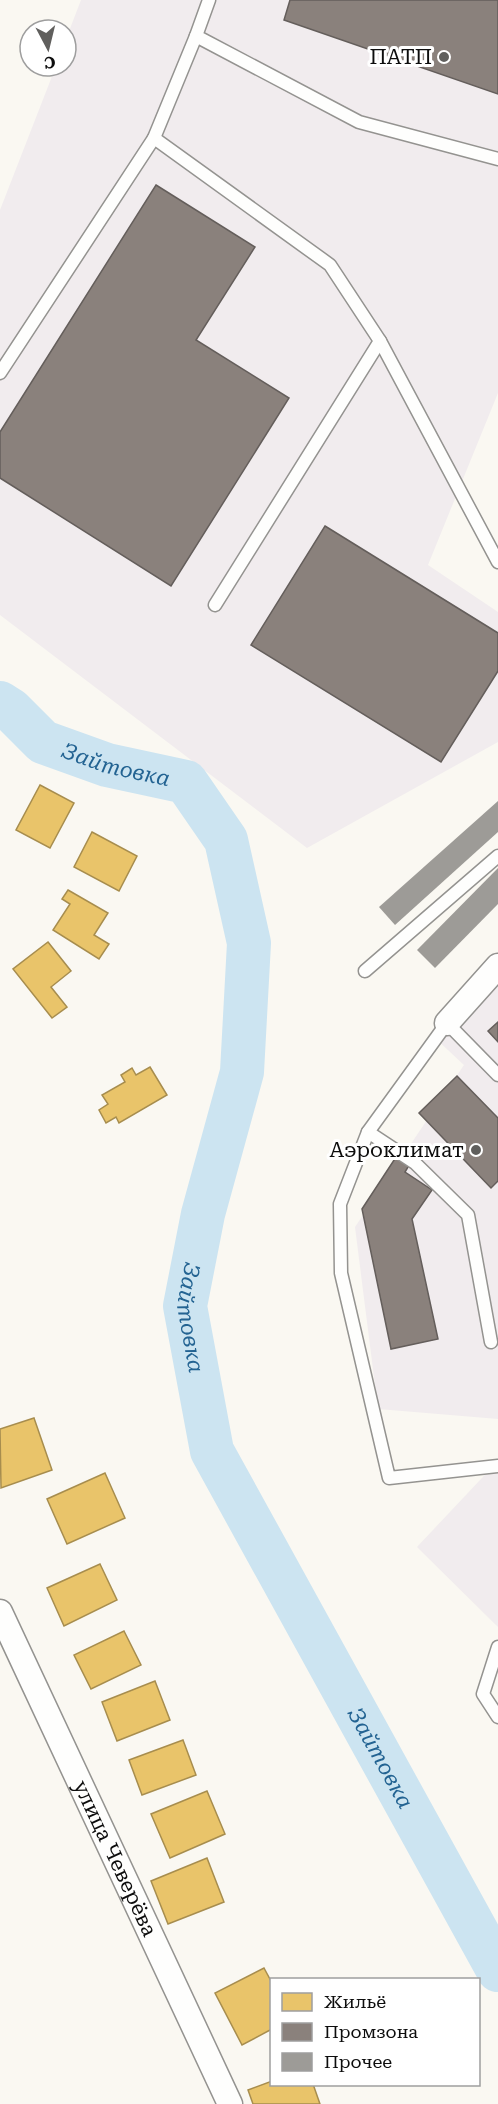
<svg xmlns="http://www.w3.org/2000/svg" width="498" height="2104" font-family="'Roboto Serif',serif">
<style>
.industrial{fill:#f1ecee}
.homes{fill:#e9c46a;stroke:#a78d4e;stroke-width:1.5}
.industry{fill:#8a817c;stroke:#645e5b;stroke-width:1.5}
.lines{fill:none;stroke-linecap:round;stroke-linejoin:round}
.river{stroke:#cce4f1;stroke-width:44}
.building{fill:#9d9b97}
.lane-casing{stroke:#949390;stroke-width:15}
.street-casing{stroke:#949390;stroke-width:27}
.lane{stroke:#fefefd;stroke-width:12}
.street{stroke:#fefefd;stroke-width:24}
.poi-dot{fill:#605f5d;stroke:#fff;stroke-width:2}
.labels{text-anchor:middle;stroke-width:6;stroke-linejoin:round;paint-order:stroke}
.poi-label{font-size:21px;fill:#0d0d0d;stroke:#fff;text-anchor:end}
.street-label{font-size:21px;fill:#0d0d0d;stroke:#fff}
.water-label{font-size:22px;font-style:italic;fill:#236392;stroke:#fff}
</style>
<rect width="100%" height="100%" fill="#faf8f2"/>
<!-- industrial -->
<g class="industrial">
<polygon points="81,0 498,0 498,393 428,565 498,612 498,742 307,848 0,615 0,210 56,66 66,66 66,39"/>
<polygon points="498,968 498,1419 378,1409 355,1227 464,1065 433,1036"/>
<polygon points="498,1461 498,1627 417,1547"/>
</g>
<!-- homes -->
<g class="homes">
<polygon points="40,785 74,803 50,848 16,830"/>
<polygon points="92,832 137,856 119,891 74,867"/>
<polygon points="68,890 108,913 94,935 109,944 99,959 53,930 70,904 62,899"/>
<polygon points="48,942 71,971 51,987 67,1007 52,1018 13,969"/>
<polygon points="150,1067 167,1095 119,1123 116,1117 106,1123 99,1110 108,1104 102,1095 125,1082 121,1075 132,1068 136,1075"/>
<polygon points="34,1418 52,1470 1,1488 0,1429"/>
<polygon points="105,1473 125,1518 67,1544 47,1499"/>
<polygon points="100,1564 117,1600 64,1626 47,1588"/>
<polygon points="124,1631 141,1665 91,1689 74,1655"/>
<polygon points="155,1681 170,1720 117,1741 102,1702"/>
<polygon points="183,1740 196,1775 142,1795 129,1760"/>
<polygon points="207,1791 225,1834 170,1858 151,1814"/>
<polygon points="207,1858 224,1902 168,1924 151,1881"/>
<polygon points="264,1968 272,1983 272,2029 242,2045 215,1993"/>
<polygon points="272,2081 272,2084 313,2084 320,2104 253,2104 248,2090"/>
</g>
<!-- industry -->
<g class="industry">
<polygon points="290,0 498,0 498,94 284,20"/>
<polygon points="156,185 255,247 196,340 289,398 171,586 0,478 0,432"/>
<polygon points="325,526 498,633 498,671 441,762 251,645"/>
<polygon points="498,1022 498,1042 488,1031"/>
<polygon points="457,1076 498,1118 498,1181 491,1188 419,1113"/>
<polygon points="398,1154 411,1162 405,1172 432,1190 412,1219 438,1339 391,1349 362,1209"/>
</g>
<g class="lines">
<!-- river -->
<path class="river" id="s1" d="M0 703 11 710 43 742 107 765 186 782 226 840 249 943 242 1072 203 1214 185 1306 212 1451 498 1970"/>
</g>
<!-- building -->
<g class="building">
<polygon points="498,801 498,832 395,925 379,907"/>
<polygon points="498,868 498,904 435,968 417,950"/>
</g>
<g class="lines">
<!-- lane casing -->
<g class="lane-casing">
<g id="lane">
<polyline points="209,0 196,36 359,122 498,159"/>
<polyline points="154,138 330,265 380,341 215,605"/>
<polyline points="380,341 498,562"/>
<polyline points="0,373 154,138 196,36"/>
<polyline points="365,971 498,856"/>
<polyline points="498,1075 447,1023 368,1132 340,1204 341,1273 389,1478 498,1466"/>
<polyline points="368,1132 415,1163 468,1215 491,1342"/>
<polyline points="498,1647 483,1694 498,1717"/>
</g>
</g>
<!-- street casing -->
<g class="street-casing">
<g id="street">
<polyline points="447,1023 498,966"/>
<path id="s2" d="M0 1612 230 2104"/>
</g>
</g>
<!-- lane -->
<use href="#lane" class="lane"/>
<!-- street -->
<use href="#street" class="street"/>
</g>
<!-- markers -->
<g class="poi-dot">
<circle cx="444" cy="57" r="6"/>
<circle cx="476" cy="1150" r="6"/>
</g>
<g class="labels">
<!-- poi labels -->
<g class="poi-label">
<text x="432" y="64">ПАТП</text>
<text x="464" y="1157">Аэроклимат</text>
</g>
<!-- street labels -->
<g class="street-label">
<text dy="7" stroke="none"><textPath href="#s2" startOffset="272">улица Чеверёва</textPath></text>
</g>
<!-- water labels -->
<g class="water-label">
<text dy="8" stroke="none"><textPath href="#s1" startOffset="135">Зайтовка</textPath></text>
<text dy="8" stroke="none"><textPath href="#s1" startOffset="765">Зайтовка</textPath></text>
<text dy="8" stroke="none"><textPath href="#s1" startOffset="1251">Зайтовка</textPath></text>
</g>
</g>
<!-- legend -->
<rect x="270" y="1978" width="210" height="108" fill="#ffffff" stroke="#9e9e9e" stroke-width="1.5"/>
<rect x="282" y="1993" width="30" height="18" fill="#e9c46a" stroke="#9e9e9e" stroke-width="1.5"/>
<text x="324" y="2008" font-size="18" fill="#0d0d0d">Жильё</text>
<rect x="282" y="2023" width="30" height="18" fill="#8a817c" stroke="#9e9e9e" stroke-width="1.5"/>
<text x="324" y="2038" font-size="18" fill="#0d0d0d">Промзона</text>
<rect x="282" y="2053" width="30" height="18" fill="#9d9b97" stroke="#9e9e9e" stroke-width="1.5"/>
<text x="324" y="2068" font-size="18" fill="#0d0d0d">Прочее</text>
<!-- north arrow -->
<g transform="translate(48 48) rotate(173)"><circle r="28" fill="#ffffff" stroke="#9e9e9e" stroke-width="1.5"/>
<path d="M0-4.5L10 22L0 15L-10 22Z" fill="#605f5d"/>
<text y="-9" font-size="16" font-weight="bold" text-anchor="middle" fill="#0d0d0d">С</text>
</g>
</svg>
